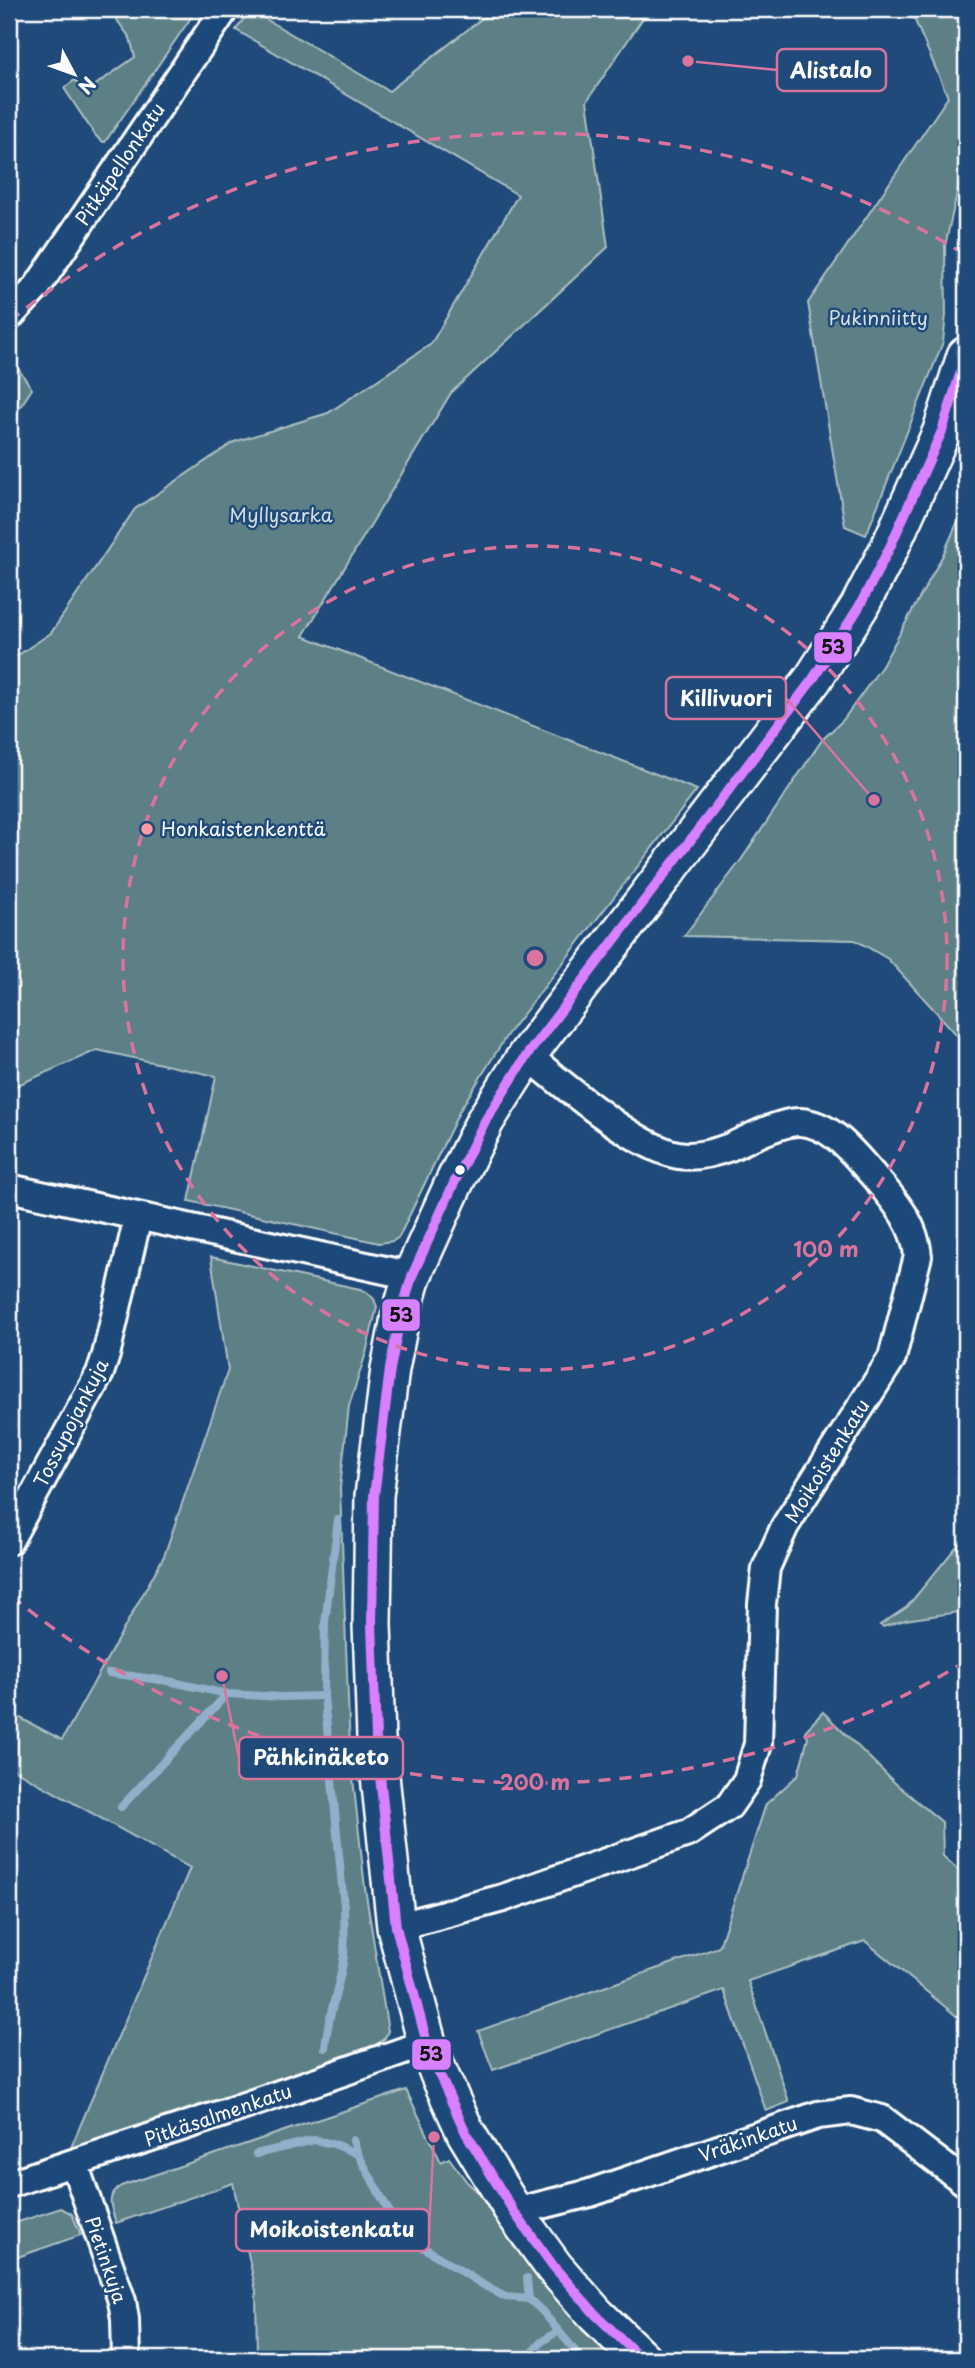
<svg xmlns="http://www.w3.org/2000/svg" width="975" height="2368" font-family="'Playpen Sans',sans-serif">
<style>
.green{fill:#5c8086;stroke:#aec0c2;stroke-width:2}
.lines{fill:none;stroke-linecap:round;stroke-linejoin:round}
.stream{stroke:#92b0ca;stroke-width:8}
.street-casing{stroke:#fff;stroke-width:32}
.secondary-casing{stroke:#fff;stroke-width:42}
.street{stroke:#1f4a7a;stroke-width:26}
.secondary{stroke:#1f4a7a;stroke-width:37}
.bus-1-casing{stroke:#1f4a7a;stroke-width:16}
.bus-1{stroke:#d880ff;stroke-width:10}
.ring{fill:none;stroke:#da749d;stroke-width:3.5;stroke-dasharray:12 9}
.poi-dot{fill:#ff9aa2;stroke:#1f4a7a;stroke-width:2.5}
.bus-dot{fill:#fff;stroke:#1f4a7a;stroke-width:2.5}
.labels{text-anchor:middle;stroke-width:5;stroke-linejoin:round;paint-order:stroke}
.street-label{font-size:19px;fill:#fff;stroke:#1f4a7a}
.park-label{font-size:19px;fill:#d6dfe1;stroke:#1f4a7a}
.poi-label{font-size:19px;fill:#fff;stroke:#1f4a7a;text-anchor:start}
.centre{fill:#da749d;stroke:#1f4a7a;stroke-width:3.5}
.ring-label{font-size:21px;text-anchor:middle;font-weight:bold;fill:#da749d;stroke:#1f4a7a;stroke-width:5;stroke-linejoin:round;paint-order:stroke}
.leader{fill:none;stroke:#da749d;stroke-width:2.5}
.callout-dot{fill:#da749d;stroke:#1f4a7a;stroke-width:2.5}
.callout{fill:#1f4a7a;stroke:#da749d;stroke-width:2.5}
.callout-label{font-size:21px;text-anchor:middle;font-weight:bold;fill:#fff}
.line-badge{stroke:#1f4a7a;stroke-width:2.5}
.pale-badge-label{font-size:19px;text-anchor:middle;font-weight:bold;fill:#111}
</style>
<rect width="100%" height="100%" fill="#1f4a7a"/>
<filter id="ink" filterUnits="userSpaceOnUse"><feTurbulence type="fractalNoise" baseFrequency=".0143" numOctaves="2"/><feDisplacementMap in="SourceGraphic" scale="14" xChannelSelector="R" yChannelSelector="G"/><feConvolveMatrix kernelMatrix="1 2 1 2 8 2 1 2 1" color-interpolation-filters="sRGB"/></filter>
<g filter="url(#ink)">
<!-- green -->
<g class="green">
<polygon points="109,9 197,9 105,142 101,141 95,135 64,88 75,80 84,93 135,57 130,38"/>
<polygon points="494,9 649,9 587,101 608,247 451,393 303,636 697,790 507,1035 460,1110 399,1237 393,1241 379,1243 189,1201 216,1076 97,1050 9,1089 9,661 51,633 135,509 234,442 328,413 431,344 518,195 236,30 250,10 389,91"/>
<polygon points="910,9 966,9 966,153 945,246 946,315 943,342 866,535 845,526 808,303 948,97"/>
<polygon points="9,355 32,389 9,424"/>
<polygon points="966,503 966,1045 888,959 855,940 684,936 741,860 822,740 843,720 882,666 943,555"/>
<polygon points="211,1257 360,1289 367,1292 374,1299 377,1307 366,1353 349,1406 340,1488 350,1751 365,1888 388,2031 385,2038 374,2046 69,2152 190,1868 9,1767 9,1712 62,1740 164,1556 228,1370"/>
<polygon points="966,1535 966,1611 905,1620 883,1627 880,1625 907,1607"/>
<polygon points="823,1712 895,1783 942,1822 943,1856 966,1877 966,2024 865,1941 748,1981 789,2102 766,2111 724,1990 493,2070 478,2031 719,1947 766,1804 798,1775 808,1738 805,1731"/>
<path d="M406 2090 441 2162 449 2158 467 2182 487 2200 623 2359H257L256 2291 233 2183 116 2223C111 2208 105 2196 121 2186Z"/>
<polygon points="61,2208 72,2214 81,2235 9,2260 9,2225"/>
</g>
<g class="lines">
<!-- stream -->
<g class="stream">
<polyline points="109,1673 168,1681 227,1694 282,1697 324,1696"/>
<polyline points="121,1807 227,1694"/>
<path d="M325 2048C327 2018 338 1992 343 1962 346 1944 344 1926 344 1907L324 1696 325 1622 338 1520"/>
<polyline points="353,2140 358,2154 398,2228 410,2239 485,2286 505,2297 529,2299 542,2311 582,2359"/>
<polyline points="256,2154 314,2140 334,2144 358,2154"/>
<polyline points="527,2278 529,2299"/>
<polyline points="526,2359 541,2342 558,2331"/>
</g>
<!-- street casing -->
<g class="street-casing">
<g id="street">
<polyline points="10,316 37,287 225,9"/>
<polyline points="9,1188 412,1276"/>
<polyline points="9,1541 100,1373 106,1355 138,1217"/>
<path d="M396 1927 503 1898 688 1833 729 1806 747 1780 758 1744 762 1604 766 1568 785 1526 892 1358 918 1256C915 1222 893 1199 872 1174 853 1153 832 1124 800 1122 781 1121 748 1139 730 1147 714 1153 695 1158 678 1155 635 1147 562 1084 527 1055"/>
<polyline points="74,2163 122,2301 125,2319 126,2359"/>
<polyline points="9,2184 227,2112 427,2043"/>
<polyline points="514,2212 590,2193 818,2115 851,2111 882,2119 966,2183"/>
</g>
</g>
<!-- secondary casing -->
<g class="secondary-casing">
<polyline id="secondary" points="642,2359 596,2315 554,2267 514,2212 466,2133 439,2074 427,2043 396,1927 376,1738 372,1624 374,1496 390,1369 400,1318 412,1276 455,1181 485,1121 527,1055 813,679 859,607 890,547 942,431 966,356"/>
</g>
<!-- street -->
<use href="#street" class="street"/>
<!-- secondary -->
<use href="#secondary" class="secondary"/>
<!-- bus-1 casing -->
<g class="bus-1-casing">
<polyline id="bus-1" points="642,2359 596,2315 554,2267 514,2212 466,2133 439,2074 427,2043 396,1927 376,1738 372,1624 374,1496 390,1369 400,1318 412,1276 455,1181 485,1121 527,1055 813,679 859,607 890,547 942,431 966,356"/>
</g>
<!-- bus-1 -->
<use href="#bus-1" class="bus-1"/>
</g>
</g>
<!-- distance rings -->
<g class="ring">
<circle cx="535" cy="958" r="412"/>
<path d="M966 1661A825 825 0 0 1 10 1595M10 321A825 825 0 0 1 966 255"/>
</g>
<!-- markers -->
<circle class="poi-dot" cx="147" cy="829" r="7"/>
<circle class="bus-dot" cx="460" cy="1170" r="6"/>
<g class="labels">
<!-- street labels -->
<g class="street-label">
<text transform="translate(120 164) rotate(-56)" y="7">Pitkäpellonkatu</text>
<text transform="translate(71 1423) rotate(-63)" y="7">Tossupojankuja</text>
<text transform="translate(827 1461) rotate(-58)" y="7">Moikoistenkatu</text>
<text transform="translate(218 2115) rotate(-19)" y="7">Pitkäsalmenkatu</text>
<text transform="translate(748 2139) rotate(-19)" y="7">Vräkinkatu</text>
<text transform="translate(106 2260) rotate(71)" y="7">Pietinkuja</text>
</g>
<!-- park labels -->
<g class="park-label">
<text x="878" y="325">Pukinniitty</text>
<text x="281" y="522">Myllysarka</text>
</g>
<!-- poi labels -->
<g class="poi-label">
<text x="161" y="836">Honkaistenkenttä</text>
</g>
</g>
<circle cx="535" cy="958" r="10" class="centre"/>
<g class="ring-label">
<text x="826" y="1257">100 m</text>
<text x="535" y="1790">200 m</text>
</g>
<!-- callouts -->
<path class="leader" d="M688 61L777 70M874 800L786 698M222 1676L239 1758M434 2137L429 2230"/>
<g class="callout-dot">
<circle cx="688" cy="61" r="7"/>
<circle cx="874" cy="800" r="7"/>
<circle cx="222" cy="1676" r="7"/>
<circle cx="434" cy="2137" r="7"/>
</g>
<g class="callout">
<rect x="777" y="49" width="109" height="42" rx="7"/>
<rect x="666" y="677" width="120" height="42" rx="7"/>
<rect x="239" y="1737" width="164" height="42" rx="7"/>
<rect x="236" y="2209" width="193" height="42" rx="7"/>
</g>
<g class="callout-label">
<text x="831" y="78">Alistalo</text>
<text x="726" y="706">Killivuori</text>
<text x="321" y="1765">Pähkinäketo</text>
<text x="332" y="2237">Moikoistenkatu</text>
</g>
<g class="line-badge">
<rect x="813" y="631" width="40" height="33" rx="7" fill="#d880ff"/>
<rect x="381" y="1298" width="40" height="34" rx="7" fill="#d880ff"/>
<rect x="411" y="2038" width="41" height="33" rx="7" fill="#d880ff"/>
</g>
<g class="pale-badge-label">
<text x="833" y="654">53</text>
<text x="401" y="1322">53</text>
<text x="431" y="2061">53</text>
</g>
<!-- margin -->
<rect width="975" height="2368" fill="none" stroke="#1f4a7a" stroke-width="35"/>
<rect x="18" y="18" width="940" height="2333" fill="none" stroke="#fff" stroke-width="2.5" filter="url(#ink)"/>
<!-- north arrow -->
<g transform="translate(74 74) rotate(131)" stroke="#1f4a7a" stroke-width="5" paint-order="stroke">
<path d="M0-5L12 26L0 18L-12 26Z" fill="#ffffff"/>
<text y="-10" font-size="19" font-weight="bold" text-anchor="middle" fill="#ffffff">N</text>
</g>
</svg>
